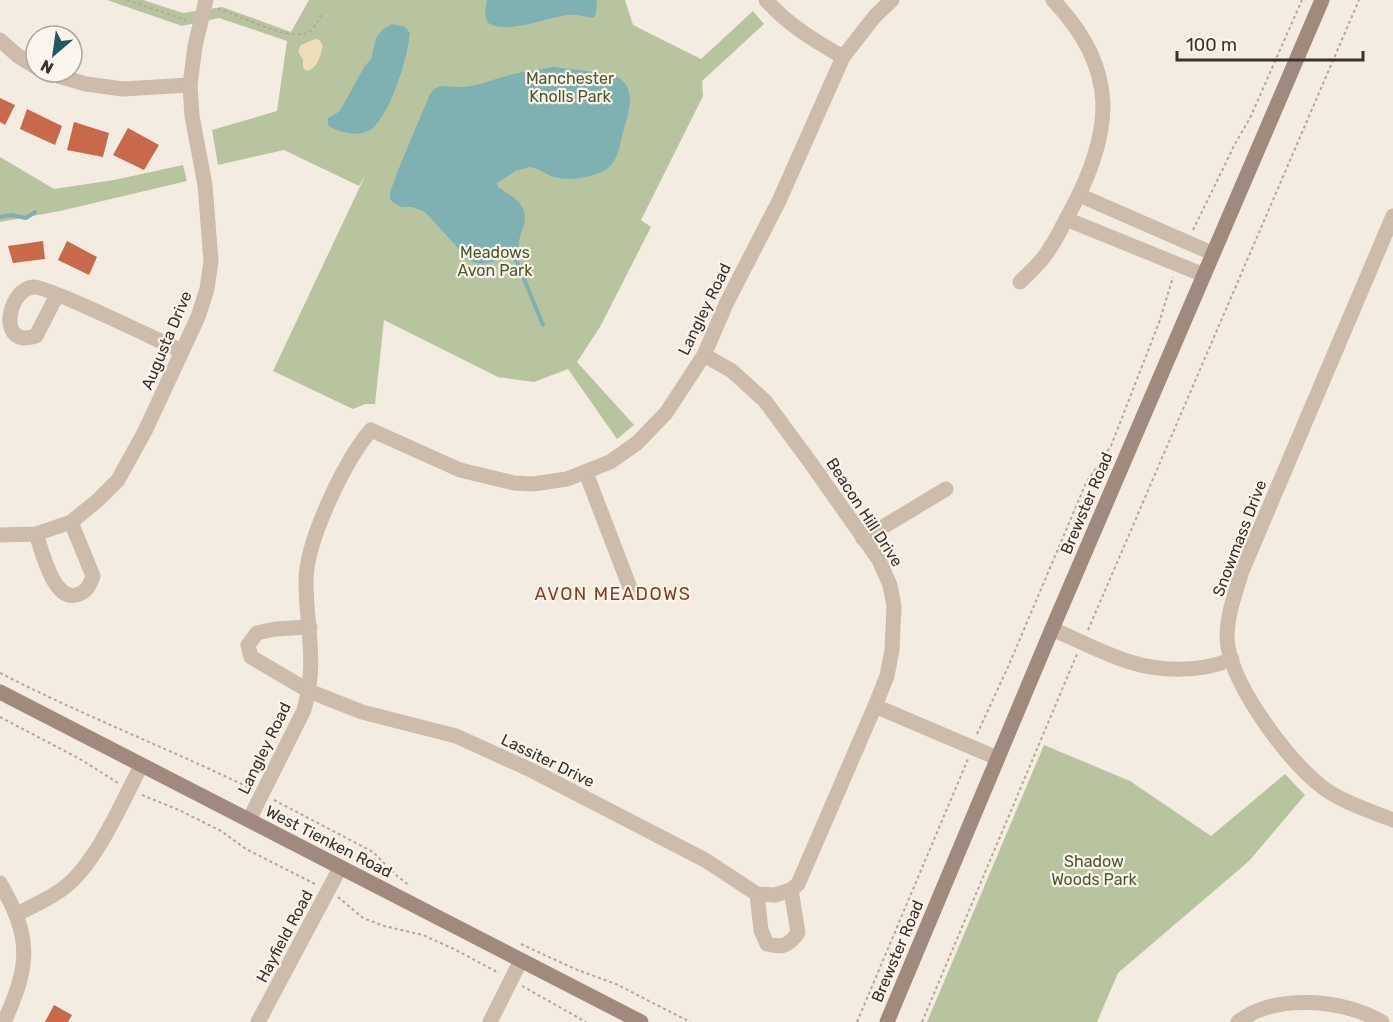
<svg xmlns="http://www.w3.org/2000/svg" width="1393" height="1022" font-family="Rubik,sans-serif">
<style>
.green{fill:#b8c4a0}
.sand{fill:#efdcb8}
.water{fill:#7fb0b2}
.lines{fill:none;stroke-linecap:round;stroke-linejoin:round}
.stream{stroke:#7fb0b2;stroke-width:4}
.building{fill:#c8694b}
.path{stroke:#b9a596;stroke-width:2;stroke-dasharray:3 3;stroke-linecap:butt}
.street{stroke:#cdbbac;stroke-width:15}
.secondary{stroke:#a18a7d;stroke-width:15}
.labels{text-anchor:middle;stroke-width:4.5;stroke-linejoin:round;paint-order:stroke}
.park-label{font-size:16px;fill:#4a5a2e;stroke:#fbf5ee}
.street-label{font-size:16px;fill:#3b302b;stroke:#fbf5ee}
.neighbourhood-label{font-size:18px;letter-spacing:1.5px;fill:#8c3b22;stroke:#fbf5ee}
</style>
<rect width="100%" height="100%" fill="#f4ebe1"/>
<!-- green -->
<g class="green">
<polygon points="107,0 143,0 183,13 222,7 291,32 309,0 625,0 633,25 701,59 753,11 764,24 702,81 703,96 641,220 651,227 600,327 577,362 634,425 617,439 568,369 534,382 498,377 384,320 375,404 365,404 353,409 273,371 365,176 359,186 284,150 218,165 212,130 277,111 287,41 219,18 182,26"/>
<polygon points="0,157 54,189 114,180 183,165 187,181 60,211 0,222"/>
<polygon points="1044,745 1130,781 1211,836 1285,774 1305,795 1249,861 1118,973 1097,1022 927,1022"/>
</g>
<!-- sand -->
<path class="sand" d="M315 39 319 40 323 46C320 56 318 68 307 71L303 68V60L298 51 301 45Z"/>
<!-- water -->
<g class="water">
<path d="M487 0H597L596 14 593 18C585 17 577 14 569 15 547 17 504 36 487 22L485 13Z"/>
<path d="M392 24 405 27 410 33C407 59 393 105 376 125 364 139 340 134 328 125V118L340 111 364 67 371 59 376 38 383 29Z"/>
<path d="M553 67 611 74C638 84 630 108 624 129 618 148 620 166 597 174 583 179 565 181 551 176 544 173 538 168 530 167L516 171 497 183V186C512 198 529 202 524 225 522 231 519 238 519 243 518 250 522 255 519 262H514L506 255C493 263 483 267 469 260L425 212 412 207H401L394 203 390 199V192L401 163 430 94C439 82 446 87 459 87 478 87 493 79 510 75 524 71 539 70 553 67Z"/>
</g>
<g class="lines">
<!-- stream -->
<g class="stream">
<polyline points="0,217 11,215 26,218 35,212"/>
<polyline points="517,262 543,325"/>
</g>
</g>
<!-- building -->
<g class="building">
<polygon points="0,98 15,105 5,125 0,122"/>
<polygon points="27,109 62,126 55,145 20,129"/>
<polygon points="74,122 109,133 103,157 67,150"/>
<polygon points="128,128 159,145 144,170 113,155"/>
<polygon points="43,241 45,259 13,263 8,246"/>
<polygon points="67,241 97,257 89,275 58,260"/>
<polygon points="54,1005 72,1015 68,1022 45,1022"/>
</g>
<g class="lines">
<!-- path -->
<g class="path">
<polyline points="127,0 186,20"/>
<path d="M218 9C240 15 286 41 307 33 314 30 318 21 321 15"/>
<polyline points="1193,230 1235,144 1250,118 1302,0"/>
<polyline points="1088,630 1359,0"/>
<path d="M0 673C82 715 167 748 250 788"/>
<polyline points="0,717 80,759 118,783"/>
<polyline points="977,734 1008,667 1086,483 1111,446 1160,320 1173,277"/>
<polyline points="142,795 179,810 221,831 246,849 315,884"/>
<polyline points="274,800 373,852 396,875 410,886"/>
<polyline points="338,897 363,918 384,926 423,935 454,949 499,973"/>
<polyline points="521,944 575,969 616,984 690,1022"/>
<polyline points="522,986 586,1022"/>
<polyline points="857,1022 968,759"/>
<polyline points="922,1022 1077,654"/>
</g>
<!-- street -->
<g class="street">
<path d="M766 0C788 25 815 41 843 57"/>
<polyline points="0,40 18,56 36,67"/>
<polyline points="44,72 86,84 123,89 190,85"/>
<polyline points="1079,195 1212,253"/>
<path d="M1393 216 1242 571C1235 595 1224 621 1228 647 1236 691 1288 760 1322 787 1342 802 1370 811 1393 820"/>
<polyline points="1066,219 1204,275"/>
<path d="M1020 282C1030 272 1043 261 1050 248 1058 237 1063 224 1070 212 1114 131 1119 69 1053 0"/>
<path d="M57 295 36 336C32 337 27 338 23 338 0 335 10 290 33 287 45 285 161 342 182 351"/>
<polyline points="704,355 732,371 765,401 810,462 879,560 890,585 894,606 892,650 887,676 875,706 997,758"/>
<polyline points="586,473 632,593"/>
<path d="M36 534C42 550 53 601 76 595 86 593 90 585 93 576L71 522"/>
<polyline points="0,535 36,534 71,522 97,501 118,480 145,431 198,317 207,289 211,261 205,185 192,116 190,85 195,46 206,0"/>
<polyline points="863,539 946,489"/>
<polyline points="310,627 275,629 257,633 248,645 251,657 309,691 334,701 362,712 456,736 533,771 705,860 757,894 775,895 791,890 798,884 875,706"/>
<path d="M1052 629C1078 640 1104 654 1130 662 1161 672 1203 672 1232 659"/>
<path d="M249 820 304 710C318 661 306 629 306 581 306 541 345 460 371 430L460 470 514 483 533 484 567 479 610 462 637 443 666 413 704 355 726 304 779 201 843 57 875 16 892 0"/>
<path d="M0 883C32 938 30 965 4 1022"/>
<path d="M757 894 761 930 767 944C783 948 788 946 798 933L791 890"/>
<path d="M17 914C33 906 51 898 65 887 97 862 122 802 141 766"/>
<polyline points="258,1022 340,868"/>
<polyline points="490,1022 521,960"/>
<path d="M1238 1022C1275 993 1344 999 1382 1022"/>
</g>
<!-- secondary -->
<g class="secondary">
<polyline points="0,692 641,1022"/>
<polyline points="887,1022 1052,629 1322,0"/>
</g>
</g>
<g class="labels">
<!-- park labels -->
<g class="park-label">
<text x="570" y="84">Manchester<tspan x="570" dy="18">Knolls Park</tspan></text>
<text x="495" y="258">Meadows<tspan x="495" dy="18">Avon Park</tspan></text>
<text x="1094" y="867">Shadow<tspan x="1094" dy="18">Woods Park</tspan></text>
</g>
<!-- street labels -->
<g class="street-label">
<text transform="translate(704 309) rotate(-64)" y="6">Langley Road</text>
<text transform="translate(166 340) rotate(-67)" y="6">Augusta Drive</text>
<text transform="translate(1086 503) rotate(-67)" y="6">Brewster Road</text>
<text transform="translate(865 512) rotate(57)" y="6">Beacon Hill Drive</text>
<text transform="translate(1239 538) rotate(-69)" y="6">Snowmass Drive</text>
<text transform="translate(264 748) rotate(-64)" y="6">Langley Road</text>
<text transform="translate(548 760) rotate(26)" y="6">Lassiter Drive</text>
<text transform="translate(329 841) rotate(27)" y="6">West Tienken Road</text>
<text transform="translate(284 936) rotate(-62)" y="6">Hayfield Road</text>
<text transform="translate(897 951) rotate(-67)" y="6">Brewster Road</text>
</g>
<!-- neighbourhood labels -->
<g class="neighbourhood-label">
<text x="613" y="600">AVON MEADOWS</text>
</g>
</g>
<!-- north arrow -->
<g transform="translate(54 54) rotate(209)"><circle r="28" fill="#fbf5ee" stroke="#aea6a0" stroke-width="1.5"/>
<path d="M0-4.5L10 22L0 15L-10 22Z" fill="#1f5a5e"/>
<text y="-9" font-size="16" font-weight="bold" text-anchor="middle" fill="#3b302b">N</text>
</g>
<!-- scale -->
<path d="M1177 51v9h186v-9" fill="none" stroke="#3b302b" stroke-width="3"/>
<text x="1186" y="51" font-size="18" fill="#3b302b" stroke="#fbf5ee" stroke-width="4.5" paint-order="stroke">100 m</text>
</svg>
